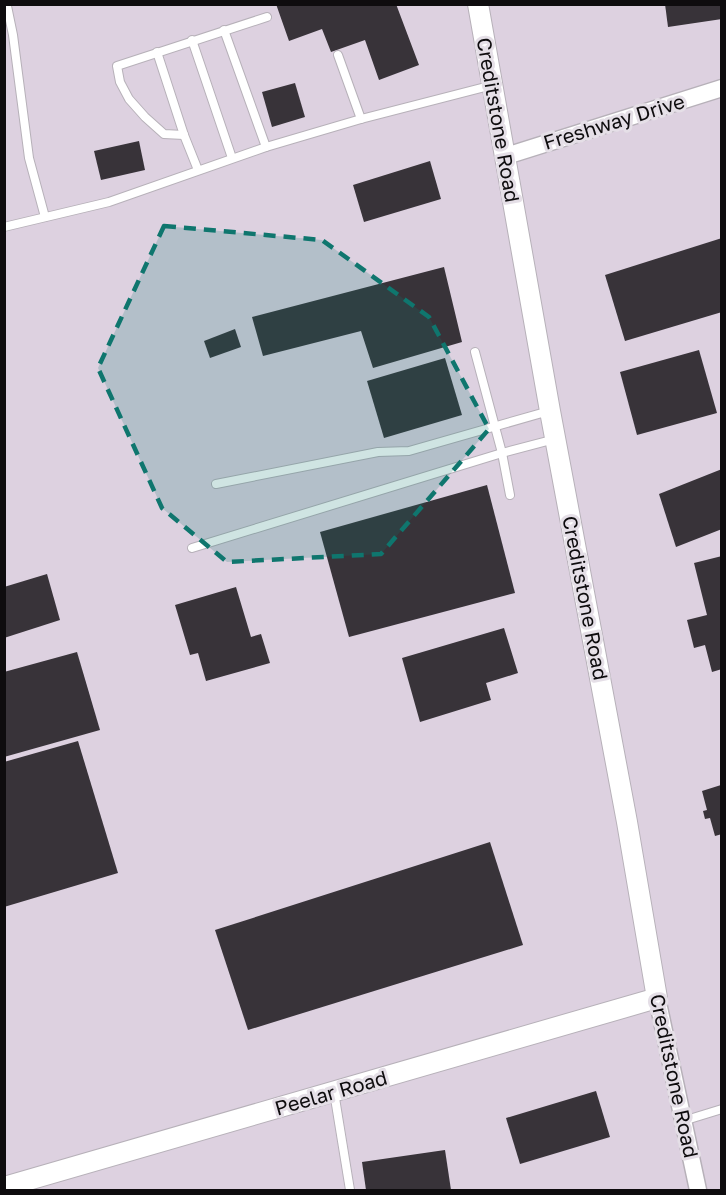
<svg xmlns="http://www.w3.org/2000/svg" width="726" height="1195" font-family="'Golos Text',sans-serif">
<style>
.built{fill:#ddd1e0}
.building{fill:#383339}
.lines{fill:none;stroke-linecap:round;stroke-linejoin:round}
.service-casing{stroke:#b7b1b9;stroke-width:10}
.minor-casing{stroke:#b7b1b9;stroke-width:19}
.tertiary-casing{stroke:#b7b1b9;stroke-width:22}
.service{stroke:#fff;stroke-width:8}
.minor{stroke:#fff;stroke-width:16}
.tertiary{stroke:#fff;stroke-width:20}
.marked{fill:#0f766e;fill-opacity:0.2;stroke:#0f766e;stroke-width:4.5;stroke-dasharray:12 8;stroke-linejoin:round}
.labels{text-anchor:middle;stroke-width:6;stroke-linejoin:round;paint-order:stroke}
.street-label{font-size:20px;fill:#0e0c0e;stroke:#e5dfe7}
</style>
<rect width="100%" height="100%" fill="#e5dfe7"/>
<!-- built -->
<rect class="built" x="5" y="5" width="716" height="1185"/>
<!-- building -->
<g class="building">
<polygon points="276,4 396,4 419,65 379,80 365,40 331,52 322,29 289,41"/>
<polygon points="665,4 722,4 722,19 668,27"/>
<polygon points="295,83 305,117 272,127 262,92"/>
<polygon points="139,141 145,170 101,180 94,151"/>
<polygon points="430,161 441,199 364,222 353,185"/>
<polygon points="722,238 722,312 625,341 605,275"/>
<polygon points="444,267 462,342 373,368 361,331 263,356 252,317"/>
<polygon points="235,329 241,347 210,358 204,341"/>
<polygon points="699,350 717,413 637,435 620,372"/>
<polygon points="445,358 462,415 384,438 367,381"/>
<polygon points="722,469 722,529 676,547 659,494"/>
<polygon points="487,485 515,593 349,637 320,532"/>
<polygon points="722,556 722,669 712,672 705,645 694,648 687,620 707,615 694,563"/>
<polygon points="47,574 60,620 4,638 4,587"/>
<polygon points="236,587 251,637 261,634 270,663 206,681 198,653 190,655 175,605"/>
<polygon points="504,628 518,673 486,683 491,700 420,722 402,658"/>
<polygon points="77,652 100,730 4,757 4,672"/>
<polygon points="78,741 118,873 4,907 4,762"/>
<polygon points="721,785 722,834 715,836 710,818 705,819 703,811 707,810 702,791"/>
<polygon points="490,842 523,945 248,1030 215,930"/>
<polygon points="596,1091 610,1137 520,1164 506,1118"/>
<polygon points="445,1150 451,1190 366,1190 362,1162"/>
</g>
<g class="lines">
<!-- service casing -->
<g class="service-casing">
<g id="service">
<polyline points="5,4 7,6 13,35 29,158 45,217"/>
<polyline points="224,30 266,147"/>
<polyline points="192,40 232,158"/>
<polyline points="157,52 184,135 198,170"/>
<polyline points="338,55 361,119"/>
<polyline points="184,135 164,134 145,117 129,99 120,82 117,66 267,17"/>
<polyline points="4,227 109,202 266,147 361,119 493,85"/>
<polyline points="475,352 502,453 510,495"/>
<polyline points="216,484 378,452 409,451 549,411"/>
<polyline points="192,548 502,453 555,439"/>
<polyline points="334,1092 350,1190"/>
<polyline points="683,1121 722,1109"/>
</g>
</g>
<!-- minor casing -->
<g class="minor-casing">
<g id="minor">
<polyline points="506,156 722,88"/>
<polyline points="657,998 698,1190"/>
</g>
</g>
<!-- tertiary casing -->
<g class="tertiary-casing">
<polyline id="tertiary" points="4,1187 657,998 627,822 550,411 478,4"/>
</g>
<!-- service -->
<use href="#service" class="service"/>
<!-- minor -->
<use href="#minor" class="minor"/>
<!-- tertiary -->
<use href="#tertiary" class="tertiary"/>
</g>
<!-- marked area -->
<path class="marked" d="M164 226 322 240 429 317 489 429 381 554 227 562 162 508 98 368Z"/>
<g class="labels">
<!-- street labels -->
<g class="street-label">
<text transform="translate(498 120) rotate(80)" y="7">Creditstone Road</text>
<text transform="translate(614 122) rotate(-17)" y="7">Freshway Drive</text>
<text transform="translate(585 598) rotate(79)" y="7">Creditstone Road</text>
<text transform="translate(674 1076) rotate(78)" y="7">Creditstone Road</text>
<text transform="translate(331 1093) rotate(-16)" y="7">Peelar Road</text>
</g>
</g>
<!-- border -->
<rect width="726" height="1195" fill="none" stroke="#0e0c0e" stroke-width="12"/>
</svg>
